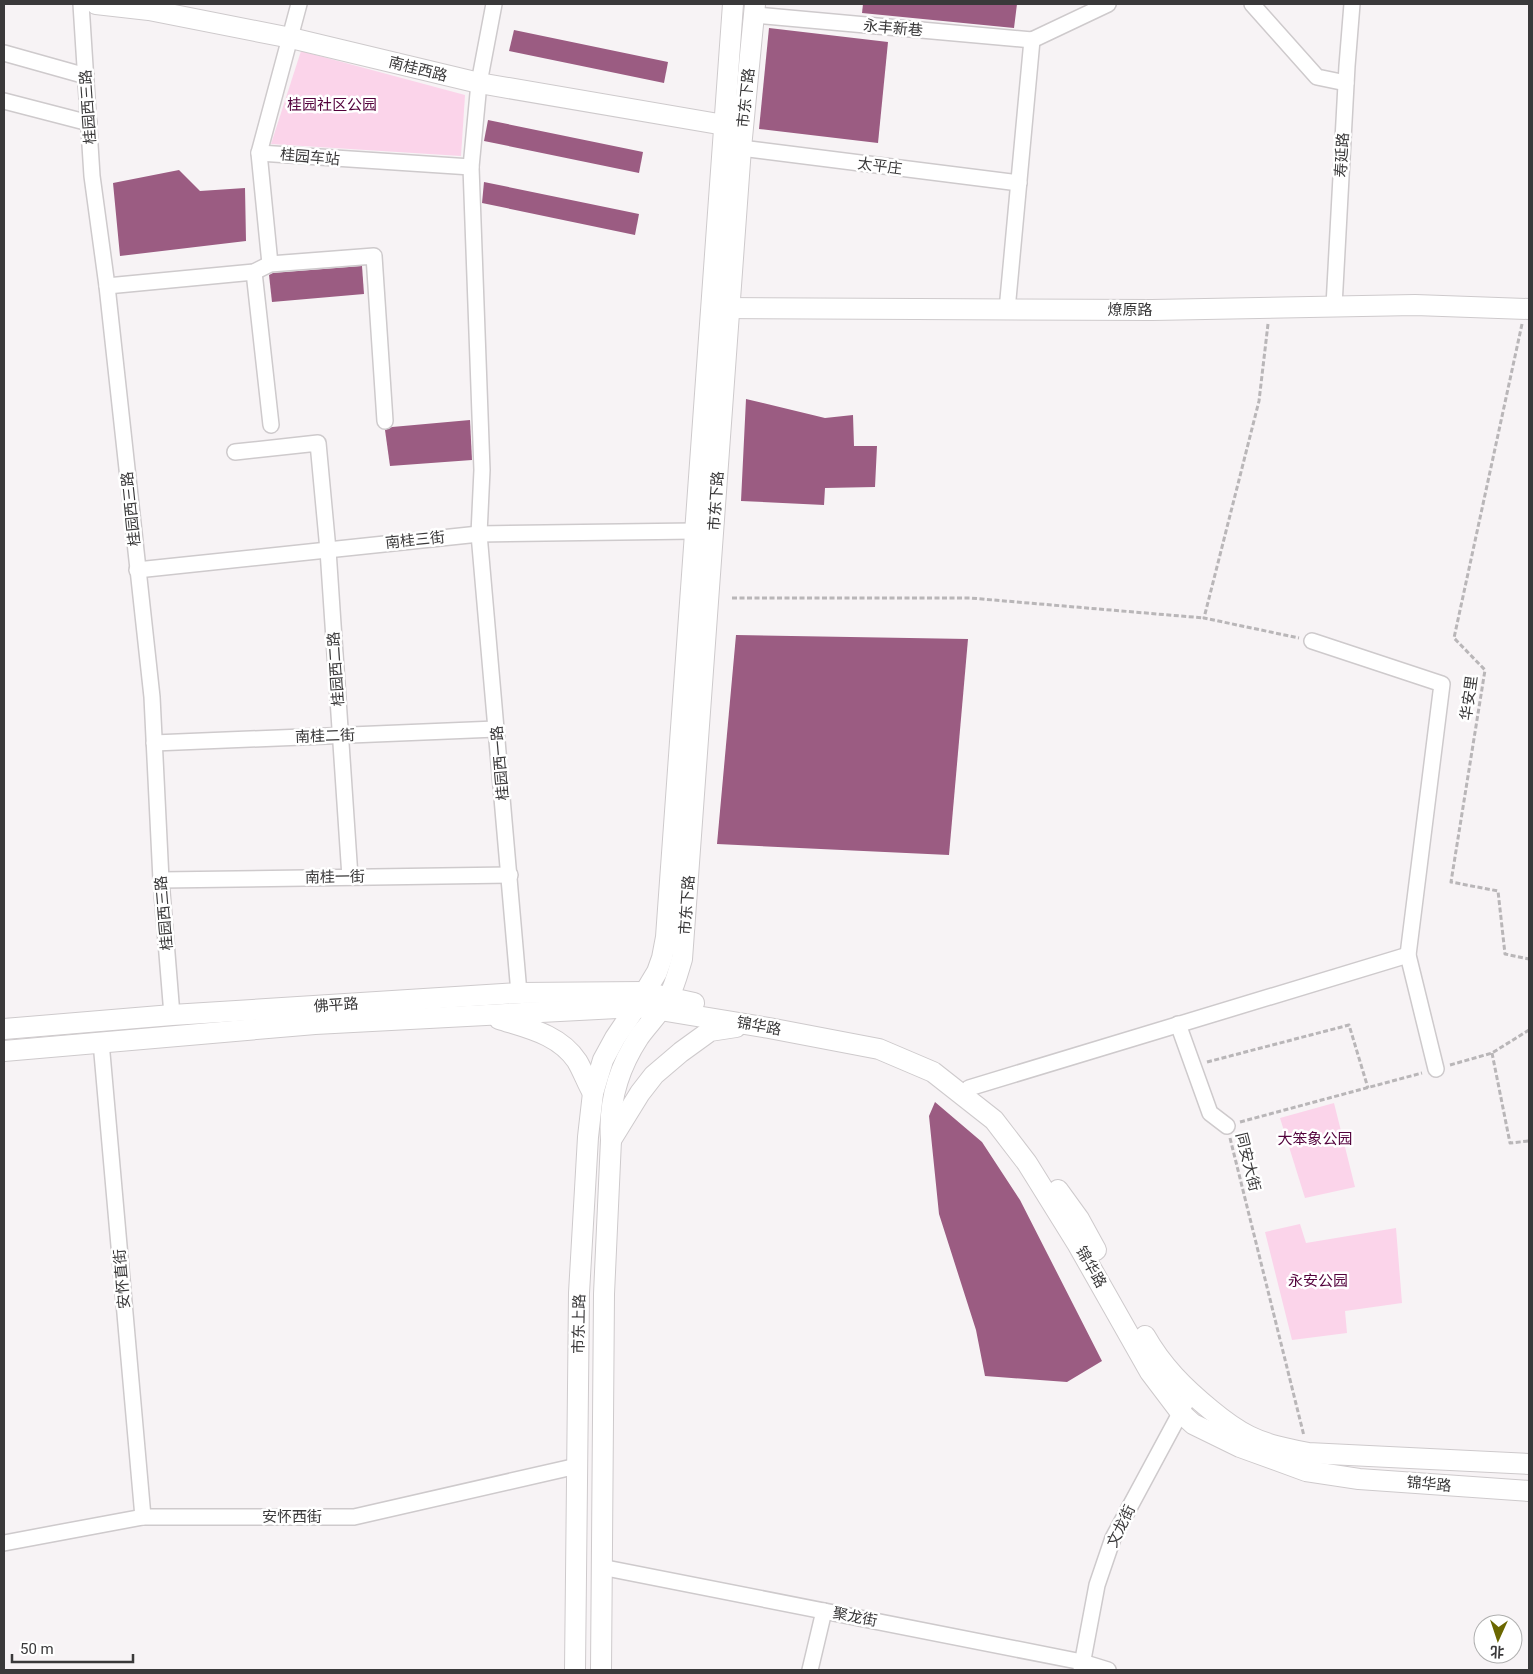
<svg xmlns="http://www.w3.org/2000/svg" width="1533" height="1674" font-family="Roboto,'Noto Sans SC',sans-serif">
<style>
.green{fill:#fbd4ea}
.building{fill:#9b5c82}
.lines{fill:none;stroke-linecap:round;stroke-linejoin:round}
.minor-casing{stroke:#cecacc;stroke-width:18}
.major-casing{stroke:#cecacc;stroke-width:22}
.path{stroke:#b9b6b8;stroke-width:3;stroke-dasharray:5 2.5;stroke-linecap:butt}
.minor{stroke:#fff;stroke-width:15}
.major{stroke:#fff;stroke-width:20}
.labels{text-anchor:middle;stroke-width:5;stroke-linejoin:round;paint-order:stroke}
.street-label{font-size:15px;fill:#3a393a;stroke:#fff}
.park-label{font-size:15px;fill:#52013b;stroke:#fff}
</style>
<rect width="100%" height="100%" fill="#f7f3f5"/>
<!-- green -->
<g class="green">
<polygon points="301,51 465,95 461,156 271,144"/>
<polygon points="1334,1103 1355,1187 1305,1198 1280,1118"/>
<polygon points="1300,1224 1306,1243 1396,1228 1402,1303 1345,1311 1347,1333 1292,1340 1265,1232"/>
</g>
<!-- building -->
<g class="building">
<polygon points="863,4 1017,4 1014,28 862,13"/>
<polygon points="769,28 888,42 878,143 759,129"/>
<polygon points="514,30 668,62 664,83 509,51"/>
<polygon points="488,120 643,152 639,173 484,141"/>
<polygon points="179,170 200,191 245,188 246,241 120,256 113,183"/>
<polygon points="484,182 639,214 635,235 482,203"/>
<polygon points="362,266 364,294 272,302 269,275 273,273"/>
<polygon points="746,399 825,418 853,415 854,446 877,446 875,487 825,488 824,505 741,501"/>
<polygon points="470,420 472,460 390,466 385,430 392,427"/>
<polygon points="736,635 968,639 949,855 717,844"/>
<polygon points="935,1102 982,1142 1020,1200 1102,1361 1067,1382 985,1376 976,1330 939,1214 929,1116"/>
</g>
<g class="lines">
<!-- minor casing -->
<g class="minor-casing">
<g id="minor">
<polyline points="81,4 92,176 107,286 152,697 161,880 172,1015"/>
<polyline points="494,4 479,83 471,167 482,470 479,534 519,993"/>
<polyline points="1252,4 1317,77 1346,83"/>
<polyline points="755,15 1032,40"/>
<polyline points="1032,40 1108,4"/>
<polyline points="4,53 86,76"/>
<polyline points="4,101 89,123"/>
<polyline points="741,148 1019,183"/>
<polyline points="259,153 471,167"/>
<polyline points="270,264 259,153 299,4"/>
<polyline points="254,272 271,425"/>
<polyline points="107,286 254,272 270,264 374,256 385,421"/>
<polyline points="1334,306 1347,66 1352,4"/>
<polyline points="1007,310 1032,40"/>
<polyline points="235,452 318,443 328,550 350,877"/>
<polyline points="137,570 479,534 694,531"/>
<polyline points="1312,641 1442,684 1408,955 1436,1069"/>
<polyline points="154,743 496,729"/>
<polyline points="161,880 510,875"/>
<polyline points="1178,1024 1210,1113 1227,1126"/>
<polyline points="101,1042 143,1517"/>
<polyline points="969,1088 1408,955"/>
<polyline points="4,1543 143,1517 354,1517 577,1466"/>
<polyline points="601,1567 1082,1662 1108,1670"/>
<polyline points="810,1670 824,1611"/>
<polyline points="1081,1670 1097,1585 1113,1538 1191,1393"/>
</g>
</g>
<!-- major casing -->
<g class="major-casing">
<g id="major">
<polyline points="96,4 149,10 291,38 479,83 736,127"/>
<polyline points="716,308 1152,310 1415,305 1529,309"/>
<path d="M499 1019C527 1028 559 1034 577 1061 583 1071 587 1083 593 1093"/>
<polyline points="4,1029 172,1015 519,993 644,992 694,1003"/>
<polyline points="4,1051 315,1024 636,1007 660,1010 769,1028 879,1049 933,1072 994,1120 1027,1163 1078,1245 1150,1372 1181,1413 1193,1424 1240,1447 1306,1471 1359,1479 1529,1491"/>
<polyline points="611,1140 640,1093 654,1075 681,1052 710,1031 736,1027"/>
<polyline points="1058,1190 1079,1219 1096,1250"/>
<path d="M1145 1336C1162 1366 1184 1388 1211 1410 1223 1420 1235 1429 1249 1436 1267 1445 1288 1449 1308 1453L1529 1464"/>
<polyline points="575,1670 579,1293 588,1137 593,1093 603,1060 615,1038 636,1007 657,972 662,958 666,937 733,4"/>
<path d="M601 1670 604 1294 611 1140C608 1102 618 1069 639 1037 649 1023 662 1011 669 996 675 985 678 972 682 959L741 148 755 4"/>
</g>
</g>
<!-- path -->
<g class="path">
<polyline points="1268,324 1259,401 1204,618 1299,638"/>
<polyline points="1522,324 1454,638 1485,670 1451,882 1498,891 1505,954 1529,959"/>
<polyline points="732,598 970,598 1204,618"/>
<polyline points="1492,1053 1510,1143 1529,1141"/>
<polyline points="1207,1062 1349,1025 1368,1088"/>
<polyline points="1450,1065 1492,1053 1529,1030"/>
<polyline points="1240,1122 1422,1073"/>
<polyline points="1230,1138 1304,1436"/>
</g>
<!-- minor -->
<use href="#minor" class="minor"/>
<!-- major -->
<use href="#major" class="major"/>
</g>
<g class="labels">
<!-- street labels -->
<g class="street-label">
<text transform="translate(893 28) rotate(5)" y="5">永丰新巷</text>
<text transform="translate(418 69) rotate(14)" y="5">南桂西路</text>
<text transform="translate(746 98) rotate(-84)" y="5">市东下路</text>
<text transform="translate(88 107) rotate(-94)" y="5">桂园西三路</text>
<text transform="translate(1342 155) rotate(-87)" y="5">寿延路</text>
<text transform="translate(310 157) rotate(5)" y="5">桂园车站</text>
<text transform="translate(880 166) rotate(7)" y="5">太平庄</text>
<text x="1130" y="315">燎原路</text>
<text transform="translate(716 501) rotate(-86)" y="5">市东下路</text>
<text transform="translate(131 509) rotate(-96)" y="5">桂园西三路</text>
<text transform="translate(415 540) rotate(-6)" y="5">南桂三街</text>
<text transform="translate(336 669) rotate(-94)" y="5">桂园西二路</text>
<text transform="translate(1469 698) rotate(-82)" y="5">华安里</text>
<text transform="translate(325 736) rotate(-2)" y="5">南桂二街</text>
<text transform="translate(500 763) rotate(-95)" y="5">桂园西一路</text>
<text transform="translate(335 877) rotate(-1)" y="5">南桂一街</text>
<text transform="translate(687 905) rotate(-86)" y="5">市东下路</text>
<text transform="translate(164 913) rotate(-95)" y="5">桂园西三路</text>
<text transform="translate(336 1005) rotate(-4)" y="5">佛平路</text>
<text transform="translate(759 1026) rotate(10)" y="5">锦华路</text>
<text transform="translate(1248 1162) rotate(76)" y="5">同安大街</text>
<text transform="translate(1091 1267) rotate(60)" y="5">锦华路</text>
<text transform="translate(122 1279) rotate(-95)" y="5">安怀直街</text>
<text transform="translate(579 1324) rotate(-89)" y="5">市东上路</text>
<text transform="translate(1429 1484) rotate(5)" y="5">锦华路</text>
<text x="292" y="1522">安怀西街</text>
<text transform="translate(1121 1526) rotate(-64)" y="5">文龙街</text>
<text transform="translate(855 1617) rotate(11)" y="5">聚龙街</text>
</g>
<!-- park labels -->
<g class="park-label">
<text x="332" y="110">桂园社区公园</text>
<text x="1315" y="1144">大笨象公园</text>
<text x="1318" y="1286">永安公园</text>
</g>
</g>
<!-- border -->
<rect width="1533" height="1674" fill="none" stroke="#3a393a" stroke-width="10"/>
<!-- north arrow -->
<g transform="translate(1498 1639) rotate(183)"><circle r="24" fill="#ffffff" stroke="#b0b0b0"/>
<path d="M0-4L9 19L0 12L-9 19Z" fill="#6b6700"/>
<text y="-8" font-size="14" font-weight="bold" text-anchor="middle" fill="#3a393a">北</text>
</g>
<!-- scale -->
<path d="M12 1654v8h121v-8" fill="none" stroke="#3a393a" stroke-width="2.5"/>
<text x="20" y="1654" font-size="15" fill="#3a393a" stroke="#ffffff" stroke-width="4" paint-order="stroke">50 m</text>
</svg>
